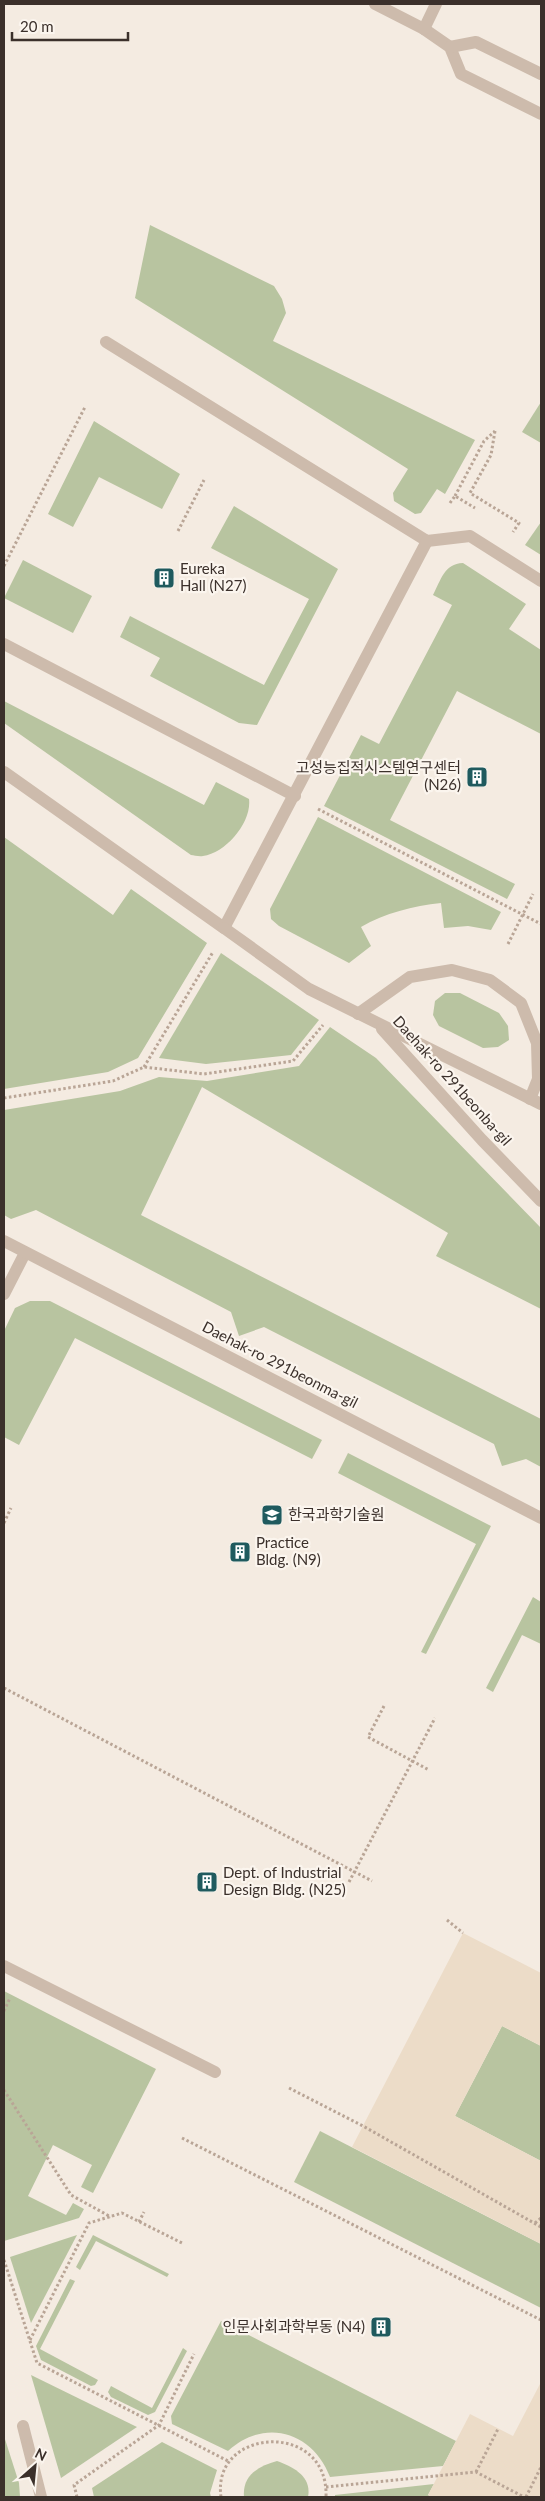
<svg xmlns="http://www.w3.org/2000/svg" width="545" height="2501" font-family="Lato,'Noto Sans KR',sans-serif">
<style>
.green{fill:#b8c4a0}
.plaza{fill:#ecdcc8}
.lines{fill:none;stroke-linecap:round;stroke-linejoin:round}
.path{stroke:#b9a596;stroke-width:3;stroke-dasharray:2.5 2.5;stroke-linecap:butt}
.lane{stroke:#cdbbac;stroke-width:12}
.street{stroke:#cdbbac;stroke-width:12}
.labels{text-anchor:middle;stroke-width:4.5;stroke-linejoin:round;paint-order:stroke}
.poi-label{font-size:15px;fill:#3b302b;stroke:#fbf5ee;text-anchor:start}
.street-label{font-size:15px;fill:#3b302b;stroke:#fbf5ee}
</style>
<rect width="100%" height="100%" fill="#f4ebe1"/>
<!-- green -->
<g class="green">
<polygon points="150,225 274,286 282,299 286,313 273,341 475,440 445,494 437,489 421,513 415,514 394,501 393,493 408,469 135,298"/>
<polygon points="541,402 541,443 522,432"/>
<polygon points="94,421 180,474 162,509 99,477 73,527 48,514"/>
<polygon points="234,506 338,569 257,725 239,723 150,676 160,658 120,637 130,616 264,685 309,599 211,548"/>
<polygon points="541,522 541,555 525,545"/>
<polygon points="23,560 92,596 73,633 4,598"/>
<path d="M463 563 526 604 509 629 541 650V734L457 691 390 820 515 884 507 899 324 806 361 735 379 744 452 605 433 595C441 580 444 564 463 563Z"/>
<path d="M4 701 204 805 216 782 249 799C252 822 226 853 203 856 199 857 194 855 191 855L4 723Z"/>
<path d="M318 817 501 912 491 930 468 926 444 928 441 903C413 906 385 913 361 927L371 946 349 963 279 926 271 919 270 909Z"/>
<polygon points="4,837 113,915 131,889 207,943 138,1058 108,1072 4,1089"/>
<polygon points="221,953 319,1020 291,1055 206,1064 159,1058"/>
<polygon points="445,993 460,993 499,1013 508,1026 509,1040 498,1047 483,1048 439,1026 433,1015 435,1001"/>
<polygon points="330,1027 376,1058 541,1228 541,1309 436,1256 448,1233 202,1087 141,1215 541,1419 541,1467 526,1459 502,1466 494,1444 264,1327 239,1336 231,1312 36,1210 11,1219 4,1215 4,1110 120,1091 159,1077 207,1081 299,1066"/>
<polygon points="30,1301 50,1301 322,1440 312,1459 75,1338 19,1445 4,1437 4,1331 15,1308"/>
<polygon points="348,1453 491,1526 426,1654 421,1652 476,1544 338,1473"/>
<polygon points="533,1597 541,1602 541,1644 522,1635 493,1692 486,1688"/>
<polygon points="4,1991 156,2069 93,2193 81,2187 92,2165 53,2145 28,2196 66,2215 73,2203 84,2209 79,2218 4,2241"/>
<polygon points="502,2026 541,2046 541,2161 455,2116"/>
<polygon points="320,2131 541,2244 541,2308 294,2182"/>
<polygon points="77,2235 31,2323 10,2257"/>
<polygon points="93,2235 169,2274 167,2277 96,2241 80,2270 76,2267"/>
<polygon points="70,2279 75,2281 40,2349 98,2380 95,2385 91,2386 41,2360 36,2346"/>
<path d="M221 2321 456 2441 443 2466 330 2477C313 2432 265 2417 228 2451L172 2424 171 2416Z"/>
<polygon points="183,2348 187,2351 155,2412 148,2415 111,2397 108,2392 111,2386 152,2408"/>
<polygon points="31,2375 137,2427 61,2478"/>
<polygon points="4,2436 19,2483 20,2497 4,2497"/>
<polygon points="162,2442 217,2470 210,2493 211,2497 94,2497 92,2488"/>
<path d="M277 2461C294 2467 312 2477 308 2497H244C242 2475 259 2466 277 2461Z"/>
<polygon points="434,2484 428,2495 432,2497 335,2497 335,2495"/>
</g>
<!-- plaza -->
<g class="plaza">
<polygon points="463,1933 541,1973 541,2046 502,2026 455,2116 541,2161 541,2244 352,2147"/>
<polygon points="541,2382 541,2497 432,2497 428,2495 470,2414 513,2436"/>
</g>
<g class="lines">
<!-- path -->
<g class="path">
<polyline points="495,431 491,455 470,493 519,523 513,532"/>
<polyline points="455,496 484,441 495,431"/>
<polyline points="450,503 455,496 475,508"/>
<polyline points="178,531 204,480"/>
<polyline points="4,566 85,407"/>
<polyline points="318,809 541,924"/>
<polyline points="508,944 533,894"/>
<polyline points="144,1067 213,952"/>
<polyline points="4,1098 113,1081 144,1067 204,1074 293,1061 323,1025"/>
<polyline points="4,1523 11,1508"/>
<polyline points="4,1688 372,1881"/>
<polyline points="384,1706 368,1737 429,1770"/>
<polyline points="349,1882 435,1718"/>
<polyline points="447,1920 463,1933"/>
<polyline points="4,2011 10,1998"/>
<polyline points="289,2088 363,2126 541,2227"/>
<polyline points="4,2090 71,2195 111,2217"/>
<polyline points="182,2138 541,2320"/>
<polyline points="139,2222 144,2212"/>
<polyline points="535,2223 541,2218"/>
<polyline points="4,2260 37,2363 230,2462"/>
<polyline points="30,2340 89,2223 122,2213 184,2244"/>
<polyline points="476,2472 498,2429"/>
<polyline points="326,2487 476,2472 524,2497"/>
<polyline points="77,2497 74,2485 159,2425 194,2354"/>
<path d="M221 2497C211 2427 329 2420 326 2497"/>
<polyline points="526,2497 541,2467"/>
</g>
<!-- lane -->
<g class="lane">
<polyline points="375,4 424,29 450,47 461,74 541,114"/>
<polyline points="424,29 436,4"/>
<polyline points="450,47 476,42 541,74"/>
<polyline points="106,342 427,541 470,536 541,581"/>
<polyline points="4,644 295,796"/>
<polyline points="4,772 224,928 427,541"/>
<polyline points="358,1014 410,977 452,970 490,980 521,1003 537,1043 538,1079 530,1099"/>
<polyline points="4,1294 25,1253"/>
<polyline points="4,1966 215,2072"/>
<polyline points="23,2426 41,2497"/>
</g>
<!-- street -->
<g class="street">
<polyline points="224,928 309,989 541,1104"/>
<polyline points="382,1029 482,1140 541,1201"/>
<polyline points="4,1241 541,1518"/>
</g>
</g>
<!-- icons -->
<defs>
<g id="building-square" transform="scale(1.125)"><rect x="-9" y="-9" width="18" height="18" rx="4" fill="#1f5a5e" stroke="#fbf5ee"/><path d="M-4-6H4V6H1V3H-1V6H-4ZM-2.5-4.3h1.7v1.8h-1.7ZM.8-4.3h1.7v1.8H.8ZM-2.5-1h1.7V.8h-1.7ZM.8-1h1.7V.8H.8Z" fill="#fff"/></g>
<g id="university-square" transform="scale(1.125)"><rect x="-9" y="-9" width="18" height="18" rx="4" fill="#1f5a5e" stroke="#fbf5ee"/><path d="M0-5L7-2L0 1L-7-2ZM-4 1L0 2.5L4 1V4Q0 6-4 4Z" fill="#fff"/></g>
</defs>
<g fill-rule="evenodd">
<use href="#building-square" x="164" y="578"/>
<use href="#building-square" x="477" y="777"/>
<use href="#university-square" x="272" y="1515"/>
<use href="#building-square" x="240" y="1552"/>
<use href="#building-square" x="207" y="1882"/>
<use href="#building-square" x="381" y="2327"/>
</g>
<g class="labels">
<!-- poi labels -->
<g class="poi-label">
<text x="180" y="574">Eureka<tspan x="180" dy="17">Hall (N27)</tspan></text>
<text x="461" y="773" text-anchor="end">고성능집적시스템연구센터<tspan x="461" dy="17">(N26)</tspan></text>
<text x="288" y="1520">한국과학기술원</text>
<text x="256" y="1548">Practice<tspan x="256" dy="17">Bldg. (N9)</tspan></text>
<text x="223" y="1878">Dept. of Industrial<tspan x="223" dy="17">Design Bldg. (N25)</tspan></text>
<text x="365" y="2332" text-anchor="end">인문사회과학부동 (N4)</text>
</g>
<!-- street labels -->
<g class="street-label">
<text transform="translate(452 1081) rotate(48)" y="5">Daehak-ro 291beonba-gil</text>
<text transform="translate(280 1365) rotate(27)" y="5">Daehak-ro 291beonma-gil</text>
</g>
</g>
<!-- border -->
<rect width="545" height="2501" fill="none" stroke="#3b302b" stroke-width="10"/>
<!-- north arrow -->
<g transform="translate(35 2466) rotate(27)" stroke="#fbf5ee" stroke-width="4" paint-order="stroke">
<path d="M0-4L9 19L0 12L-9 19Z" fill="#3b302b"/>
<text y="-8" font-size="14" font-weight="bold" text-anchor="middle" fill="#3b302b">N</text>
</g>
<!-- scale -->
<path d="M12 32v8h116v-8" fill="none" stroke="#3b302b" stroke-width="2.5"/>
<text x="20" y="32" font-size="15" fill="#3b302b" stroke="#fbf5ee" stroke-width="4" paint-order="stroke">20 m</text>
</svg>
